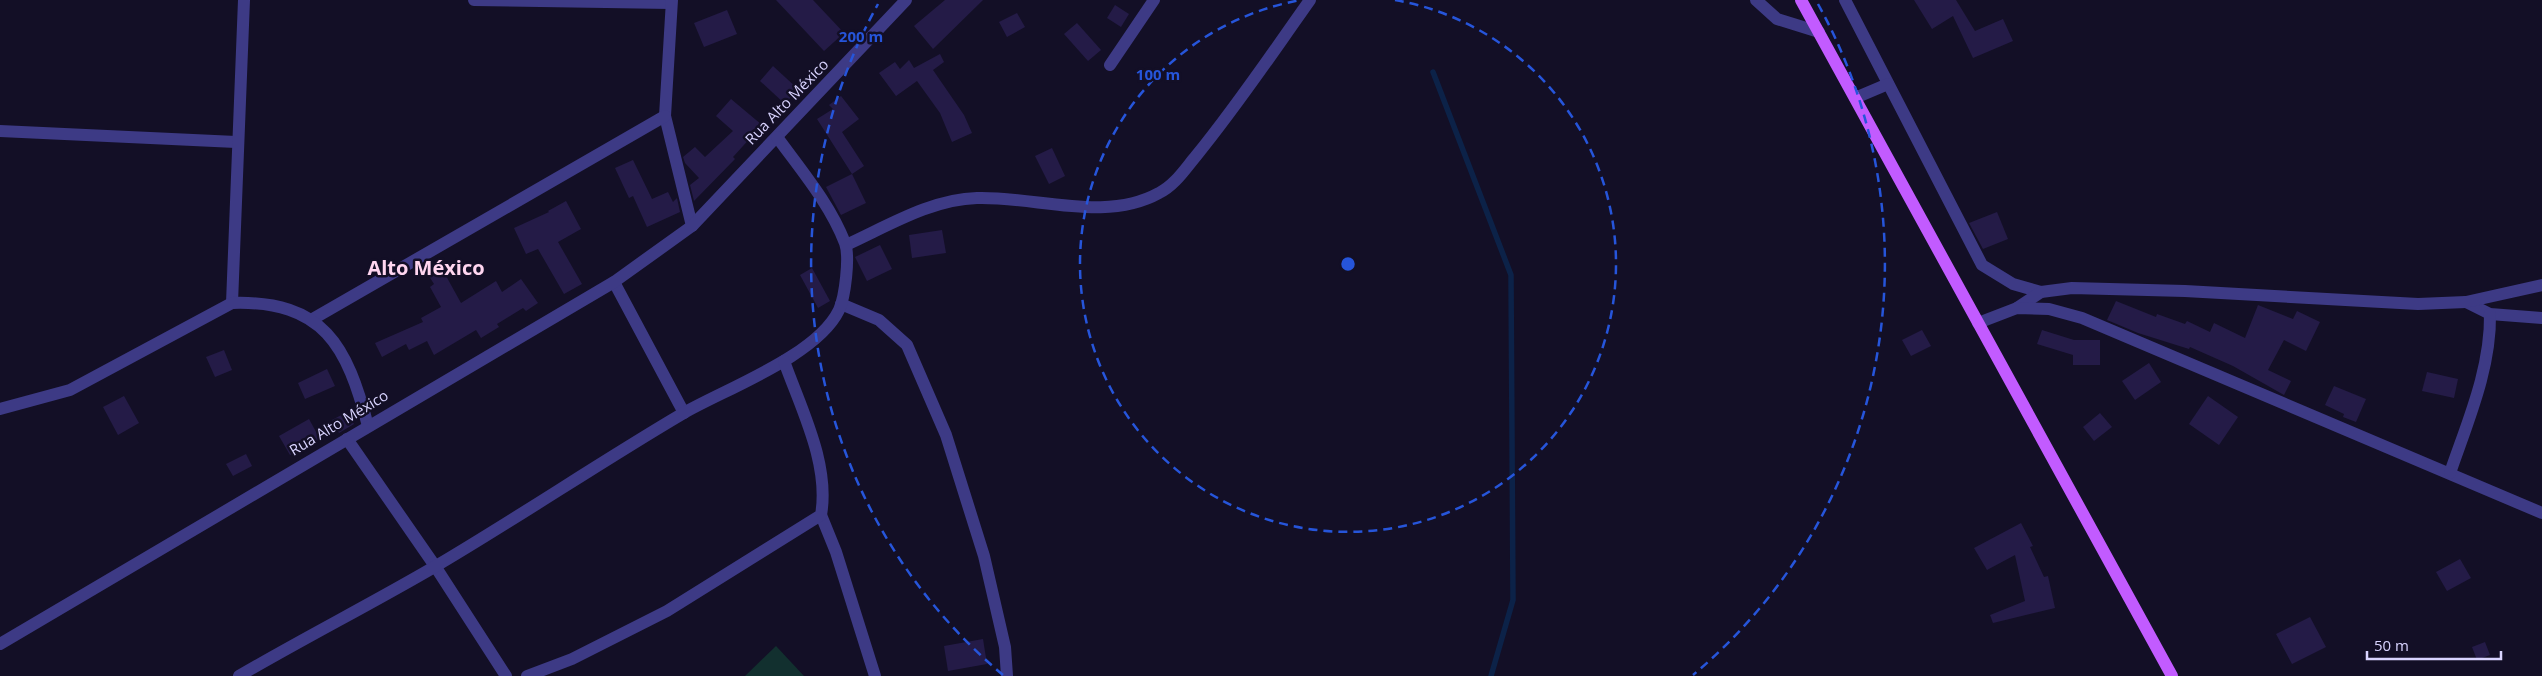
<svg xmlns="http://www.w3.org/2000/svg" width="2542" height="676" font-family="'Open Sans',sans-serif">
<style>
.green{fill:#12302f}
.lines{fill:none;stroke-linecap:round;stroke-linejoin:round}
.stream{stroke:#0c2248;stroke-width:5.5}
.building{fill:#241b47}
.minor{stroke:#3d3a85;stroke-width:12}
.primary{stroke:#c25bff;stroke-width:12}
.ring{fill:none;stroke:#2655da;stroke-width:2.5;stroke-dasharray:9 6}
.labels{text-anchor:middle;stroke-width:5;stroke-linejoin:round;paint-order:stroke}
.street-label{font-size:15px;fill:#d9d4ff;stroke:#130f26}
.district-label{font-size:20px;font-weight:bold;fill:#ffd6f0;stroke:#130f26}
.centre{fill:#2655da;stroke:#130f26;stroke-width:2.5}
.ring-label{font-size:15px;text-anchor:middle;font-weight:bold;fill:#2655da;stroke:#130f26;stroke-width:5;stroke-linejoin:round;paint-order:stroke}
</style>
<rect width="100%" height="100%" fill="#130f26"/>
<!-- green -->
<polygon class="green" points="776,646 804,676 745,676"/>
<g class="lines">
<!-- stream -->
<polyline class="stream" points="1433,72 1511,275 1513,600 1491,676"/>
</g>
<!-- building -->
<g class="building">
<polygon points="776,0 813,0 844,33 824,51"/>
<polygon points="945,0 983,0 933,49 914,26"/>
<polygon points="1914,0 1956,0 1975,31 2003,19 2013,41 1973,58 1953,16 1932,29"/>
<polygon points="1115,5 1129,14 1121,27 1107,18"/>
<polygon points="727,10 737,34 704,47 694,23"/>
<polygon points="1017,13 1025,27 1007,37 999,22"/>
<polygon points="1077,23 1101,50 1088,61 1064,34"/>
<polygon points="940,54 944,62 933,70 964,115 972,133 952,142 940,113 917,81 896,96 879,73 895,62 900,69 909,60 914,68"/>
<polygon points="773,66 798,89 785,104 760,81"/>
<polygon points="841,96 859,119 842,132 864,166 852,174 817,119 833,109 829,105"/>
<polygon points="731,99 762,125 733,157 735,159 694,201 690,185 699,178 685,163 683,157 695,147 705,157 733,131 716,116"/>
<polygon points="1052,148 1065,176 1049,184 1035,156"/>
<polygon points="633,160 652,199 668,192 673,202 677,198 680,212 647,227 633,196 629,198 615,168"/>
<polygon points="852,174 866,203 841,215 826,187"/>
<polygon points="566,201 581,229 558,242 582,284 564,294 538,249 526,254 514,228 549,212 548,211"/>
<polygon points="1997,212 2008,239 1983,249 1969,223"/>
<polygon points="942,230 946,253 912,258 909,235"/>
<polygon points="880,245 892,269 867,281 855,257"/>
<polygon points="440,265 461,303 496,281 502,292 521,279 538,303 526,311 523,308 497,324 499,327 481,338 476,330 434,355 427,341 409,350 406,344 382,357 375,343 423,322 421,318 441,307 430,287 434,284 427,273"/>
<polygon points="812,268 830,301 818,308 800,275"/>
<polygon points="2116,301 2156,317 2157,314 2185,324 2187,321 2210,332 2214,323 2245,338 2258,305 2293,319 2297,311 2320,322 2306,351 2284,340 2268,370 2291,381 2284,395 2233,366 2190,347 2189,349 2138,333 2107,320"/>
<polygon points="1922,330 1931,346 1911,356 1902,340"/>
<polygon points="2042,330 2074,340 2100,340 2100,365 2073,365 2073,355 2037,344"/>
<polygon points="224,350 232,370 215,377 206,357"/>
<polygon points="2149,363 2161,382 2135,400 2122,381"/>
<polygon points="327,369 335,386 305,399 298,383"/>
<polygon points="2427,372 2458,379 2454,398 2422,391"/>
<polygon points="2334,386 2366,399 2356,422 2343,417 2344,414 2325,405"/>
<polygon points="124,396 139,423 118,435 103,407"/>
<polygon points="2208,396 2238,417 2219,445 2189,424"/>
<polygon points="347,412 354,424 339,433 332,420"/>
<polygon points="2100,413 2112,427 2094,441 2083,427"/>
<polygon points="309,419 320,439 290,455 279,436"/>
<polygon points="246,454 252,466 233,476 226,464"/>
<polygon points="2021,523 2033,546 2030,547 2044,577 2048,576 2055,608 1993,623 1990,615 2025,601 2015,555 1987,570 1974,548"/>
<polygon points="2460,559 2471,578 2447,591 2436,572"/>
<polygon points="2310,617 2326,647 2292,664 2276,634"/>
<polygon points="983,639 987,664 948,671 944,646"/>
<polygon points="2485,642 2490,655 2477,660 2472,647"/>
</g>
<g class="lines">
<!-- minor -->
<g class="minor">
<polyline points="474,0 671,3"/>
<polyline points="672,0 665,116 692,226"/>
<polyline points="1756,0 1777,19 1819,32"/>
<polyline points="1845,0 1982,265 2013,284 2041,292"/>
<polyline points="1110,65 1154,0"/>
<polyline points="1855,98 1888,84"/>
<polyline points="0,131 236,142"/>
<path d="M846 245C886 227 931 199 977 198 1035 196 1105 223 1159 193 1175 185 1185 169 1196 156 1237 106 1273 52 1310 0"/>
<polyline points="614,282 684,413"/>
<polyline points="2466,302 2490,314 2542,318"/>
<polyline points="232,303 244,0"/>
<polyline points="841,304 879,320 907,345 946,435 984,556 1005,647 1007,676"/>
<polyline points="2017,308 2041,292 2072,288 2185,291 2418,304 2466,302 2542,285"/>
<polyline points="311,320 665,116"/>
<polyline points="1978,323 2017,308 2049,309 2082,318 2542,513"/>
<path d="M0 409 70 390 232 303C324 300 347 346 368 426"/>
<polyline points="347,439 435,566 506,676"/>
<path d="M2450 473C2467 423 2491 369 2490 314"/>
<polyline points="821,515 836,552 875,676"/>
<polyline points="0,644 614,282 692,226 906,0"/>
<path d="M239 676C304 638 371 604 436 566 519 517 599 463 682 414 725 389 817 356 839 310 845 297 850 257 845 243 830 204 801 170 777 137"/>
<path d="M527 676 572 659 667 611 821 515C830 464 801 409 784 361"/>
</g>
<!-- primary -->
<polyline class="primary" points="1801,0 2172,676"/>
</g>
<!-- distance rings -->
<g class="ring">
<path d="M1395 0A268 268 0 1 1 1301 0"/>
<path d="M1003 675A537 537 0 0 1 878 4M1818 4A537 537 0 0 1 1693 675"/>
</g>
<g class="labels">
<!-- street labels -->
<g class="street-label">
<text transform="translate(787 102) rotate(-46)" y="5">Rua Alto México</text>
<text transform="translate(339 423) rotate(-31)" y="5">Rua Alto México</text>
</g>
<!-- district labels -->
<g class="district-label">
<text x="426" y="275">Alto México</text>
</g>
</g>
<circle cx="1348" cy="264" r="8" class="centre"/>
<g class="ring-label">
<text x="861" y="42">200 m</text>
<text x="1158" y="80">100 m</text>
</g>
<!-- scale -->
<path d="M2367 651v8h134v-8" fill="none" stroke="#d9d4ff" stroke-width="2.5"/>
<text x="2374" y="651" font-size="15" fill="#d9d4ff" stroke="#130f26" stroke-width="4" paint-order="stroke">50 m</text>
</svg>
